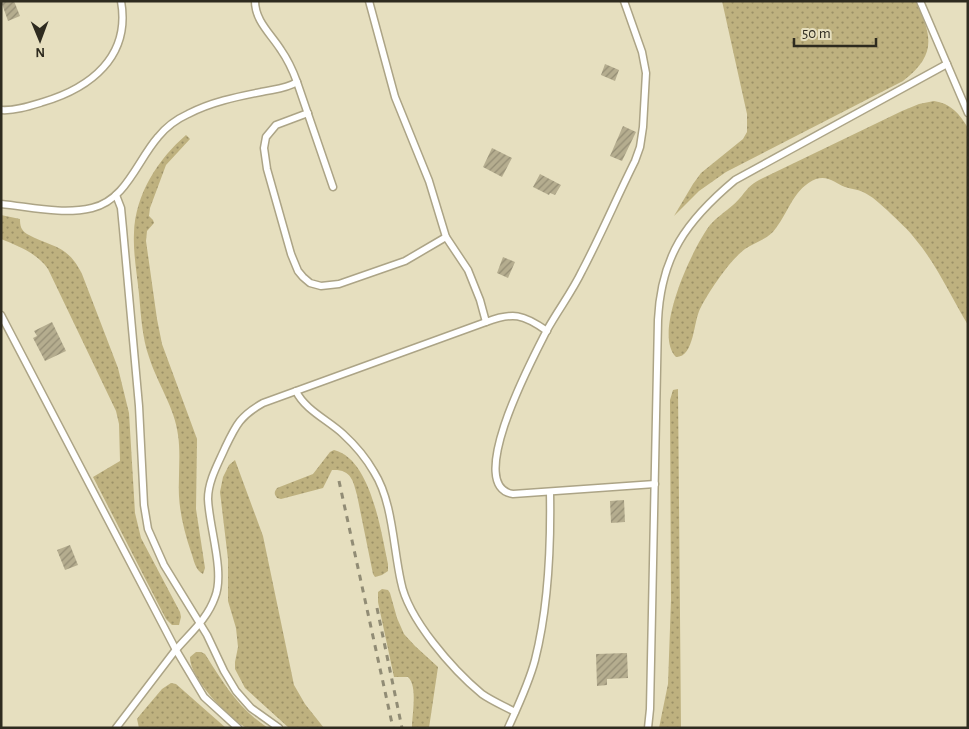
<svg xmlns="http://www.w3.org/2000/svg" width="969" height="729" font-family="'Alegreya Sans',sans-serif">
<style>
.grass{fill:url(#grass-dots)}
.building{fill:url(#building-hatch)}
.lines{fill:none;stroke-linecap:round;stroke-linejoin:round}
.lane-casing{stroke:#aca486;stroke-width:9}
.lane{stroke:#fff;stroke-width:6}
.rail{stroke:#918c75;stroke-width:3;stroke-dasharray:6 6;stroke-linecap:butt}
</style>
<defs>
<pattern id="grass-dots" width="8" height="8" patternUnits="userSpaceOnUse" patternTransform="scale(1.25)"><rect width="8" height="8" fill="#beb17f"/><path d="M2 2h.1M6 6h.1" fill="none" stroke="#9b9067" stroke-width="1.8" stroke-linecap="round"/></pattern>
<pattern id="building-hatch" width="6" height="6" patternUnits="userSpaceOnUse" patternTransform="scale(1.25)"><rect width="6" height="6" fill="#b5ad8f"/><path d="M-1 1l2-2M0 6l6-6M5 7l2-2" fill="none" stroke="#948d74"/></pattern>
</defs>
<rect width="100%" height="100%" fill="#e6dfbf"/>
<!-- grass -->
<g class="grass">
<path d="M722 1H916C932 36 937 55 903 81L726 172 699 191 674 216 693 184 701 173 743 139 747 132V114Z"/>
<path d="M934 101C950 103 960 114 968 128V325C951 297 937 265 916 240 908 229 897 220 887 210 880 204 872 196 863 192 857 189 851 189 845 187 835 183 828 175 816 179 794 188 789 211 776 228 769 239 755 242 745 249 730 260 710 290 701 307 693 320 695 357 676 357 652 334 693 247 710 225 717 217 725 212 733 205 745 195 745 187 761 179L902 111 919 104Z"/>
<path d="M186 135 190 139 166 165 150 208 149 216 153 220 154 223 147 231 146 241 157 319 162 344 197 439 196 509 205 568 203 574C195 570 194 560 191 552 185 534 180 515 179 496 178 476 181 455 178 435 175 408 157 383 149 357 142 337 141 315 139 294 137 274 133 253 134 233 135 195 158 159 186 135Z"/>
<path d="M1 215 20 219C20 226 21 230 27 234 53 248 67 244 82 274L118 368 129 413 135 513 141 538 180 612 181 617 179 625H172L166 619 93 477 120 461 119 424 116 411 48 269C37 253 18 246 1 239Z"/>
<polygon points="678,389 681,728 659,728 668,684 671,600 670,400 673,390"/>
<path d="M334 450C371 459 381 532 388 564V571L382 575 375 577 373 574 357 495C353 480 351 469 332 470L323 488 281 499 277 498C274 494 274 492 277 488L313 474 330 452Z"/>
<polygon points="235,460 263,536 294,685 305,704 324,728 289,728 245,688 235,669 235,662 238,647 236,628 228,601 228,559 220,492 223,477 229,465"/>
<path d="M382 589 388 590 390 593 397 618 404 634 415 646 438 667 429 728H412C412 715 418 686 408 677H394L378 602V592Z"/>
<path d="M196 652H201L205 654C224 684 238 708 268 728 261 728 251 729 245 727 228 718 189 677 190 657Z"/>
<polygon points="171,683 176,684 226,728 139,728 137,719 140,715 162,689"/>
</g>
<!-- building -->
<g class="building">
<polygon points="1,1 14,1 20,16 8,21"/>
<polygon points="605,64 619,70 615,81 601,75"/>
<polygon points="623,126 636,132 622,161 610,156"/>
<polygon points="492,148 512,158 502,177 483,167"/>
<polygon points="540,174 561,185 555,195 550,193 549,195 533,187"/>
<polygon points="503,257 515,262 508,278 497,273"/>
<polygon points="52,322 66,351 45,361 33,338 37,336 34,331"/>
<polygon points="624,500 625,522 611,523 610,501"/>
<polygon points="70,545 78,565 65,570 57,550"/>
<polygon points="627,653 628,678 607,679 607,685 597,686 596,654"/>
</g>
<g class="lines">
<!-- lane casing -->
<g class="lane-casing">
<g id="lane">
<path d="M255 1C255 21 271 34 281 50 288 60 293 71 297 82"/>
<path d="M369 1 395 97 429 181 446 237 468 270 480 300 486 322C513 312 523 314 547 331"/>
<path d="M624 1 642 52 646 73 643 127 640 147 635 161C617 197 601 235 582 271 572 292 558 310 547 330 535 354 463 487 513 494L655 484"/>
<polyline points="920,1 968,113"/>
<path d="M1 110C15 111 30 106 43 102 90 88 131 57 121 1"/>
<polyline points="308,113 276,125 266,137 264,148 267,169 291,254 298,271 303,277 310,283 321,286 339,284 405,261 446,237"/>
<polyline points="116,195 121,208 123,229 139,406 144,505 148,529 164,565 207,635 224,671 236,691 251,708 279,728"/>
<path d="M1 204C31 207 62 215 92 208 126 200 137 161 158 137 166 127 177 119 188 114 211 102 236 97 261 92 274 89 286 89 297 82L333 187"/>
<polyline points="1,315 176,650 204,697 238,728"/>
<path d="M296 391C305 410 328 420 343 434 355 445 366 458 374 472 393 502 393 547 401 582 408 619 453 670 482 694 492 701 504 706 515 712"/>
<path d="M116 728C136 702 155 677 174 652 189 634 207 620 215 597 225 572 209 527 208 499 208 481 218 464 225 448 236 425 240 416 263 403L486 322"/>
<path d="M508 728C518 706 529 683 535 660 549 605 551 547 550 492"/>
<path d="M648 728 650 709 658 320C661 256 686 221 735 180L947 64"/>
</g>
</g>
<!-- lane -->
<use href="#lane" class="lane"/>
<!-- rail -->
<g class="rail">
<polyline points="339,481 393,728"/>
<polyline points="377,608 402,728"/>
</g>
</g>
<!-- border -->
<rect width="969" height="729" fill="none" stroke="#2e2b1f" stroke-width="5"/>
<!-- north arrow -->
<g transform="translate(40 40) rotate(179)" stroke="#e6dfbf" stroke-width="4" paint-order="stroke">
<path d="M0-4L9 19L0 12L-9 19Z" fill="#2e2b1f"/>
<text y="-8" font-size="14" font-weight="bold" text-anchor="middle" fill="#2e2b1f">N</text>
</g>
<!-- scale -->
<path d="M794 38v8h82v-8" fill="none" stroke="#2e2b1f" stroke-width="2.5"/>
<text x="802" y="38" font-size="15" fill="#2e2b1f" stroke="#e6dfbf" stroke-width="4" paint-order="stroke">50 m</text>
</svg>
